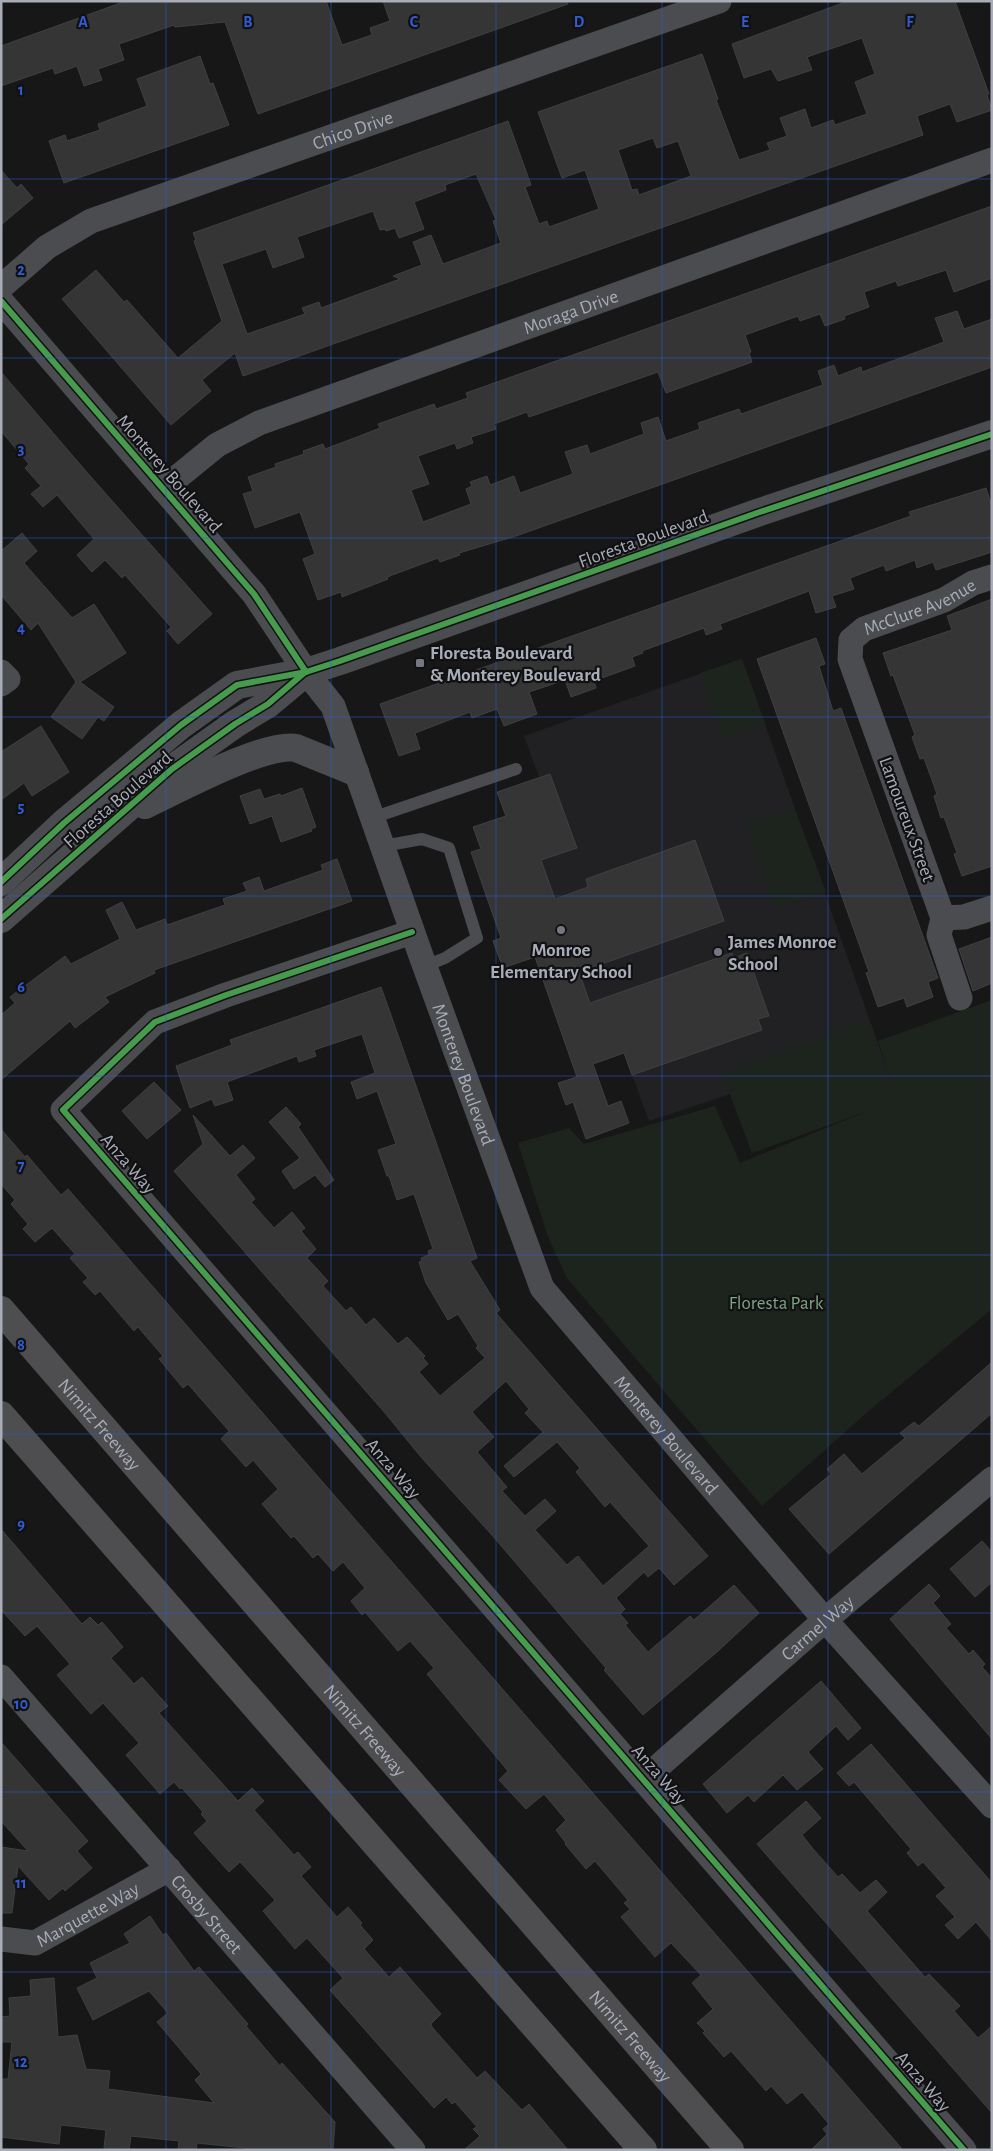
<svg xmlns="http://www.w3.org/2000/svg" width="993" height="2151" font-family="'Alegreya Sans',sans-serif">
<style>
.built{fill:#212123}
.green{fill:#1d241e}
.building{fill:#353536;stroke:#3f4043;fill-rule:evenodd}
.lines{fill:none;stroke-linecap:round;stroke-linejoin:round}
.service{stroke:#4b4c50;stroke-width:12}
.minor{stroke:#4b4c50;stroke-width:25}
.tertiary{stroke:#4b4c50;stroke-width:28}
.motorway{stroke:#4e4e51;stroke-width:28}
.cycleway-casing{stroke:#111113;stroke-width:9}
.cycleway{stroke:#469c4c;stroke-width:6}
.grid{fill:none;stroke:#325cd3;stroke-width:1;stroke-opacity:0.55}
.poi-dot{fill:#757880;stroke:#111113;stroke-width:2}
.labels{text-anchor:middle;stroke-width:4.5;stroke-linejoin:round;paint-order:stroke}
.street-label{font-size:19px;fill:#a8adb8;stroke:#111113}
.poi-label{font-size:19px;font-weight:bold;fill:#a8adb8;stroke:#111113;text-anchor:start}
.park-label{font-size:19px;fill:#7fa381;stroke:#111113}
.grid-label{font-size:16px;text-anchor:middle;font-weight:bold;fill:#325cd3;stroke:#111113;stroke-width:4.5;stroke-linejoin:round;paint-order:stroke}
</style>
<rect width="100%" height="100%" fill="#171717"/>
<!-- built -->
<polygon class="built" points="742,659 898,1100 752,1153 730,1094 649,1121 624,1053 575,1070 535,957 503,968 493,941 501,938 471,852 481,849 473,827 505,816 497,792 539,777 524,736"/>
<!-- green -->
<g class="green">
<polygon points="742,659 765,723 723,738 700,673"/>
<polygon points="794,807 826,892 776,909 746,825"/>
<polygon points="992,1000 992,1309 871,1409 762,1506 567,1278 548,1237 518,1143 569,1128 584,1144 715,1106 740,1163 873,1109 752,1153 722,1073 866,1021 897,1100 878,1041"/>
</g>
<!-- building -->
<g class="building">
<polygon points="126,1 326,1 342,45 372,35 370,28 390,21 383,1 567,1 568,4 258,114 225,22 175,27 174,25 119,44 124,60 98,69 102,80 84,86 77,66 55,74 53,68 1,86 1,46"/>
<path d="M848 1H955L989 94 987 95 992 110 957 122 950 104 917 116 923 135 243 376 235 353 202 380 211 391 171 425 62 299 96 270 124 302 127 300 178 358 222 321 194 241 196 240 193 233 508 121 531 185 525 187 539 224 547 221 549 227 599 209 585 170 562 178 538 112 702 54 718 99 716 100 739 160 770 150 767 143 787 136 780 118 805 109 811 128 833 120 835 125 867 114 855 82 875 74 862 38 807 57 812 70 778 81 771 69 744 78 732 44ZM653 138 657 148 678 141 691 176 639 195 637 189 632 190 618 150ZM476 174 496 220 493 221 501 243 443 264 431 235 413 242 422 265 393 276 400 279 321 308 319 302 302 308 305 314 247 334 222 264 266 249 273 268 304 257 297 237 373 211 380 230 385 229 386 231 395 228 399 238 424 229 414 202 446 190 445 185Z"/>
<polygon points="200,56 210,84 213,83 229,125 64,183 49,141 65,135 67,141 100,130 98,124 147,106 137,79"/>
<polygon points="1,170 17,188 21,184 33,198 1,225"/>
<polygon points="992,206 992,278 954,292 946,270 898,286 896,281 864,292 869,307 844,316 845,319 825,326 820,314 800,321 798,316 745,335 751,352 749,353 752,362 666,393 658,372 529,417 527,412 494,424 496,429 471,437 473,443 457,449 455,443 418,456 429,484 411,490 423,522 471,504 466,489 472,486 470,482 487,476 490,485 514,476 520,493 573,474 565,452 587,445 590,454 644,434 641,423 658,417 666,441 700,429 698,423 739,409 741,414 823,385 818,371 834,365 838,376 861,367 862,372 944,342 935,318 957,311 964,329 992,319 992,367 516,536 459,553 460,555 440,562 438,558 387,577 388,579 342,597 341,592 318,600 303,559 315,554 300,512 255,528 243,494 253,491 248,477 276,467 275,464 304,454 303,451 323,444 325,449 357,437 380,428 378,424 434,404 436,409 468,398 466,393"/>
<polygon points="1,372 84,469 212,614 178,644 167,631 171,627 125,575 122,578 105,560 92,572 77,555 94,539 57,495 43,507 31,494 41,486 25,468 29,464 1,431"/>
<polygon points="986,488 992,507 992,552 936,570 933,562 917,568 915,560 886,571 884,565 850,578 854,589 832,596 836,607 816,613 809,591 720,624 722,629 706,635 704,628 642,651 643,653 632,657 635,666 594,681 596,688 571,697 565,680 529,692 537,714 504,726 497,709 472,718 470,712 415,733 420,749 399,756 380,704 911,516 909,512"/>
<polygon points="22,533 37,551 24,563 72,618 94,604 126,653 80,682 114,707 104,721 98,717 82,739 51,717 76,682 38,623 31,630 1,595 1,551"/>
<polygon points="992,599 992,866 962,876 954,854 957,853 944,817 941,818 934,796 937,794 924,758 920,759 912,737 915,735 893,675 891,676 883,653 952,630 947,616"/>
<polygon points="816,638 825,664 819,666 833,711 841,708 938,978 928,982 933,997 907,1007 904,998 878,1007 866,973 869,972 854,930 757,659"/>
<polygon points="41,726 69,772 32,796 24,783 1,800 1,752"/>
<polygon points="550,774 577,848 541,860 555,899 588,887 586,879 695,840 724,921 579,972 590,1003 732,953 734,958 747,953 769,1016 758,1019 762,1030 632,1075 624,1053 593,1064 608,1106 621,1101 629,1123 586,1139 573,1102 566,1105 558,1083 577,1077 535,957 503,968 493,941 501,938 471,852 481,849 473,827 506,816 497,792"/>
<polygon points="302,788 316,827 311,829 312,831 281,842 272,816 250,824 240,796 260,789 264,799 280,794 281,796"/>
<polygon points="337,859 352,901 154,970 155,973 105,997 109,1002 75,1028 70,1021 1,1080 1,1015 15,1003 10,997 65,956 71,964 120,939 106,910 122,902 136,930 165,919 167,925 225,905 223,899 247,891 243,883 259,877 264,891 323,870 321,865"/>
<polygon points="992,937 992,983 973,991 959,949"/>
<path d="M381 987 477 1258 470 1261 500 1310 496 1313 708 1556 674 1585 659 1568 648 1577 644 1572 616 1598 625 1609 620 1614 628 1623 625 1625 648 1652 690 1616 694 1620 734 1585 759 1613 717 1652 643 1715 604 1670 606 1668 491 1534 421 1457 385 1413 174 1171 203 1144 193 1115 230 1156 243 1145 255 1158 236 1175 255 1199 251 1202 274 1228 292 1212 305 1228 301 1231 316 1249 307 1258 328 1281 323 1286 346 1311 351 1307 366 1325 374 1318 398 1344 407 1337 425 1356 423 1358 428 1364 419 1372 440 1396 485 1358 476 1348 478 1346 458 1314 448 1320 426 1283 419 1262 422 1261 421 1258 429 1255 428 1251 433 1249 414 1194 397 1200 389 1176H387L378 1150 396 1144 377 1091 357 1099 351 1082 375 1073 362 1034 314 1050 316 1056 299 1062 297 1056 227 1082 233 1100 215 1106 212 1099 190 1108 176 1066 232 1045 230 1040ZM506 1381 529 1409 525 1413 543 1432 504 1466 514 1477 557 1442 580 1468 576 1472 605 1507 610 1502 649 1546 603 1586 578 1556 567 1565 535 1530 556 1511 545 1499 525 1516 502 1491 507 1487 477 1452 494 1437 472 1412Z"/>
<polygon points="154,1082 181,1110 147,1139 122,1111"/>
<polygon points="286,1107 301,1124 298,1127 334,1180 325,1187 315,1175 294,1189 282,1171 300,1158 269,1122"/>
<polygon points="1,1129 25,1157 27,1155 61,1195 68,1189 903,2150 811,2150 827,2134 823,2129 829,2124 802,2092 787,2104 771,2086 766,2091 731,2051 724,2057 703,2033 705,2031 697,2023 713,2009 692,1983 701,1975 671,1943 655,1957 621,1917 630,1909 624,1903 628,1900 595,1861 586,1869 565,1844 566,1843 556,1830 566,1820 544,1794 526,1809 499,1780 508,1771 427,1674 434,1668 410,1641 398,1651 365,1612 362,1615 351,1601 365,1588 343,1562 333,1571 318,1554 313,1558 294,1536 291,1538 262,1504 278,1489 253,1460 246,1467 221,1439 229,1431 188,1384 183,1388 159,1359 163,1356 138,1327 134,1331 100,1291 95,1295 83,1282 88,1278 70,1258 75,1254 52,1228 35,1242 23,1229 28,1224 11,1204 15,1200 1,1184"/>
<polygon points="992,1362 992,1413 829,1554 789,1509 831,1474 827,1469 844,1454 862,1474 905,1438 900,1433 914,1422 919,1426"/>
<polygon points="1,1529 82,1624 90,1617 98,1625 102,1622 123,1647 111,1658 134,1684 142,1677 168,1706 159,1713 238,1801 252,1788 264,1801 254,1810 294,1855 298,1852 311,1867 301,1876 337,1917 348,1907 362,1923 360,1925 373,1940 364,1949 389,1977 400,1967 441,2014 431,2024 432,2027 477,2078 485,2071 522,2110 529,2104 568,2150 464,2150 480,2136 473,2129 477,2127 455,2102 452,2104 446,2097 434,2108 330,1990 343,1978 307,1938 295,1949 263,1911 275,1900 240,1862 229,1872 194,1833 207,1821 201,1814 203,1812 182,1788 180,1789 174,1782 160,1794 126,1755 139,1743 103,1703 91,1714 57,1675 70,1664 37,1626 25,1636 1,1610"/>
<polygon points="982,1541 992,1552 992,1582 975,1597 950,1569"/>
<polygon points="929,1584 940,1596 933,1603 951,1624 946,1628 969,1654 973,1650 985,1664 982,1667 992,1678 992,1739 890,1619"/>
<polygon points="821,1681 861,1728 848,1740 836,1726 808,1752 823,1769 797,1790 783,1775 754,1802 748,1795 727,1813 703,1784"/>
<polygon points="1,1742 88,1841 77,1851 92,1868 65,1891 63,1888 49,1900 18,1866 12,1913 1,1913 1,1847 28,1851 1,1821"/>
<polygon points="871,1744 992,1883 992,1941 976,1922 958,1939 945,1925 955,1917 936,1896 946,1888 923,1862 918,1866 907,1853 911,1849 854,1782 849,1786 837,1773"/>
<polygon points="806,1801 821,1818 802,1835 814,1850 838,1877 842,1874 860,1893 876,1880 887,1892 867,1911 925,1977 929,1974 960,2006 954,2011 978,2038 992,2026 992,2113 757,1844"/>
<polygon points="150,1916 163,1935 166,1933 194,1971 199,1967 248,2024 246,2026 280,2066 282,2063 335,2122 333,2150 245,2150 245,2148 197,2143 196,2150 178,2150 179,2141 131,2136 129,2150 125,2150 104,2148 106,2130 61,2125 59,2144 1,2137 1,2079 8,2079 12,2042 1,2042 1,2017 10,2016 9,1998 31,1996 30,1980 54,1978 58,2037 77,2035 86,2069 110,2071 108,2089 214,2103 195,2080 201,2074 157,2022 168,2013 149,1991 93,2020 77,1988 97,1978 90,1963 130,1943 124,1934"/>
</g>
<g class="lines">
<!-- service -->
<g class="service">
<polyline points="372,818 516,769"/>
<polyline points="383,846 422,839 449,848 477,938 445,958 425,966"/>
</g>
<!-- minor -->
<g class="minor">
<path id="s1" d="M1 287 47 247 91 221 719 1"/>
<path id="s2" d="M1 301 254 594 306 672 333 706 420 953 542 1288 825 1620 992 1806"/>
<path id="s3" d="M163 489 217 445 259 423 992 160"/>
<polyline points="1,672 8,679 1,684"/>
<polyline points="943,918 964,917 992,908"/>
<polyline points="412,932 226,995 155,1022 63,1110 964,2150"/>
<path id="s4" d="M960 998 939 935 943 918 850 659 851 640 864 629 944 600 973 583 992 577"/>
<path id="s5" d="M1 1677 413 2150"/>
<path id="s6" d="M644 1779 825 1620 992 1479"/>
<path id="s7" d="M1 1939 35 1943 169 1869"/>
</g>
<!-- tertiary -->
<g class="tertiary">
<path d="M145 805C177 790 265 742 296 748L355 772"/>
<polyline points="1,882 64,823 181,725 237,685 306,672 340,661 757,513 992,434"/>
<polyline points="1,919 172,769 235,724 268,704 305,673"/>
</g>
<!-- motorway -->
<g class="motorway">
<path id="s8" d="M1 1310 730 2150"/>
<polyline points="1,1415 643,2150"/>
</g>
<!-- cycleway casing -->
<g class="cycleway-casing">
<g id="cycleway">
<polyline points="1,301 254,594 306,672"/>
<polyline points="1,882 64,823 181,725 237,685 306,672 340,661 757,513 992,434"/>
<polyline points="1,919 172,769 235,724 268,704 304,673"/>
<polyline points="412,932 226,995 155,1022 63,1110 964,2150"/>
</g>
</g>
<!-- cycleway -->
<use href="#cycleway" class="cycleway"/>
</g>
<!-- grid -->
<path class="grid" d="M166 1V2150M331 1V2150M496 1V2150M662 1V2150M828 1V2150M1 179H992M1 358H992M1 538H992M1 717H992M1 896H992M1 1076H992M1 1255H992M1 1434H992M1 1613H992M1 1792H992M1 1972H992"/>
<!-- markers -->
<g class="poi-dot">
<rect x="415" y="658" width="10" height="10" rx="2.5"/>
<circle cx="561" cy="930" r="5"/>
<circle cx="718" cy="952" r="5"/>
</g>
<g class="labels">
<!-- street labels -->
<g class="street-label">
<text dy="7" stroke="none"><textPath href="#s1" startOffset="389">Chico Drive</textPath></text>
<text dy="7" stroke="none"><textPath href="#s3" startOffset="448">Moraga Drive</textPath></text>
<text transform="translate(170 473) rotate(49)" y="7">Monterey Boulevard</text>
<text transform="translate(643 538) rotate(-20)" y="7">Floresta Boulevard</text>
<text dy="7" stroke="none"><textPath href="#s4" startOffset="455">McClure Avenue</textPath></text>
<text transform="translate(117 799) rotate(-41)" y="7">Floresta Boulevard</text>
<text transform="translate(908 819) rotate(70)" y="7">Lamoureux Street</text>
<text dy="7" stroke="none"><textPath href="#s2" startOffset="915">Monterey Boulevard</textPath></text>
<text transform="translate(129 1163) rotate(49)" y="7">Anza Way</text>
<text dy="7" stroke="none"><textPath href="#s8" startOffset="151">Nimitz Freeway</textPath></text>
<text dy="7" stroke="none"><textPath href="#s2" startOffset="1335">Monterey Boulevard</textPath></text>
<text transform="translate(394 1468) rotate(49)" y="7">Anza Way</text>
<text dy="7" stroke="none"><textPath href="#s6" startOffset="230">Carmel Way</textPath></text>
<text dy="7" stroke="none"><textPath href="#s8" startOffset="556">Nimitz Freeway</textPath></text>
<text transform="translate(660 1774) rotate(49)" y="7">Anza Way</text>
<text dy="7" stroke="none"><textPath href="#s7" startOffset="94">Marquette Way</textPath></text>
<text dy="7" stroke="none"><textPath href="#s5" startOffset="314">Crosby Street</textPath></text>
<text dy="7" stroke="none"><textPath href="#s8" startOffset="961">Nimitz Freeway</textPath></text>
<text transform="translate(924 2081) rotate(49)" y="7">Anza Way</text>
</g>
<!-- poi labels -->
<g class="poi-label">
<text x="430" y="659">Floresta Boulevard<tspan x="430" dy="22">&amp; Monterey Boulevard</tspan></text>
<text x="728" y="948">James Monroe<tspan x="728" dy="22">School</tspan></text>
<text x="561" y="956" text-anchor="middle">Monroe<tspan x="561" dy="22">Elementary School</tspan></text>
</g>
<!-- park labels -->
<g class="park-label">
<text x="776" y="1309">Floresta Park</text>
</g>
</g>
<g class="grid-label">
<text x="83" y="27">A</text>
<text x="248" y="27">B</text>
<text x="414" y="27">C</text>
<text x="579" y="27">D</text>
<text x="745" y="27">E</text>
<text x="910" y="27">F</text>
<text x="21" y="95">1</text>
<text x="21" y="275">2</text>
<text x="21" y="454">3</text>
<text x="21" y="633">4</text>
<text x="21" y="812">5</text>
<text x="21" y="992">6</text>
<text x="21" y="1171">7</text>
<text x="21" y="1350">8</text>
<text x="21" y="1529">9</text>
<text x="21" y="1709">10</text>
<text x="21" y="1888">11</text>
<text x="21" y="2067">12</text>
</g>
<!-- border -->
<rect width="993" height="2151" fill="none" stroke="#a8adb8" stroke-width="5"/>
</svg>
